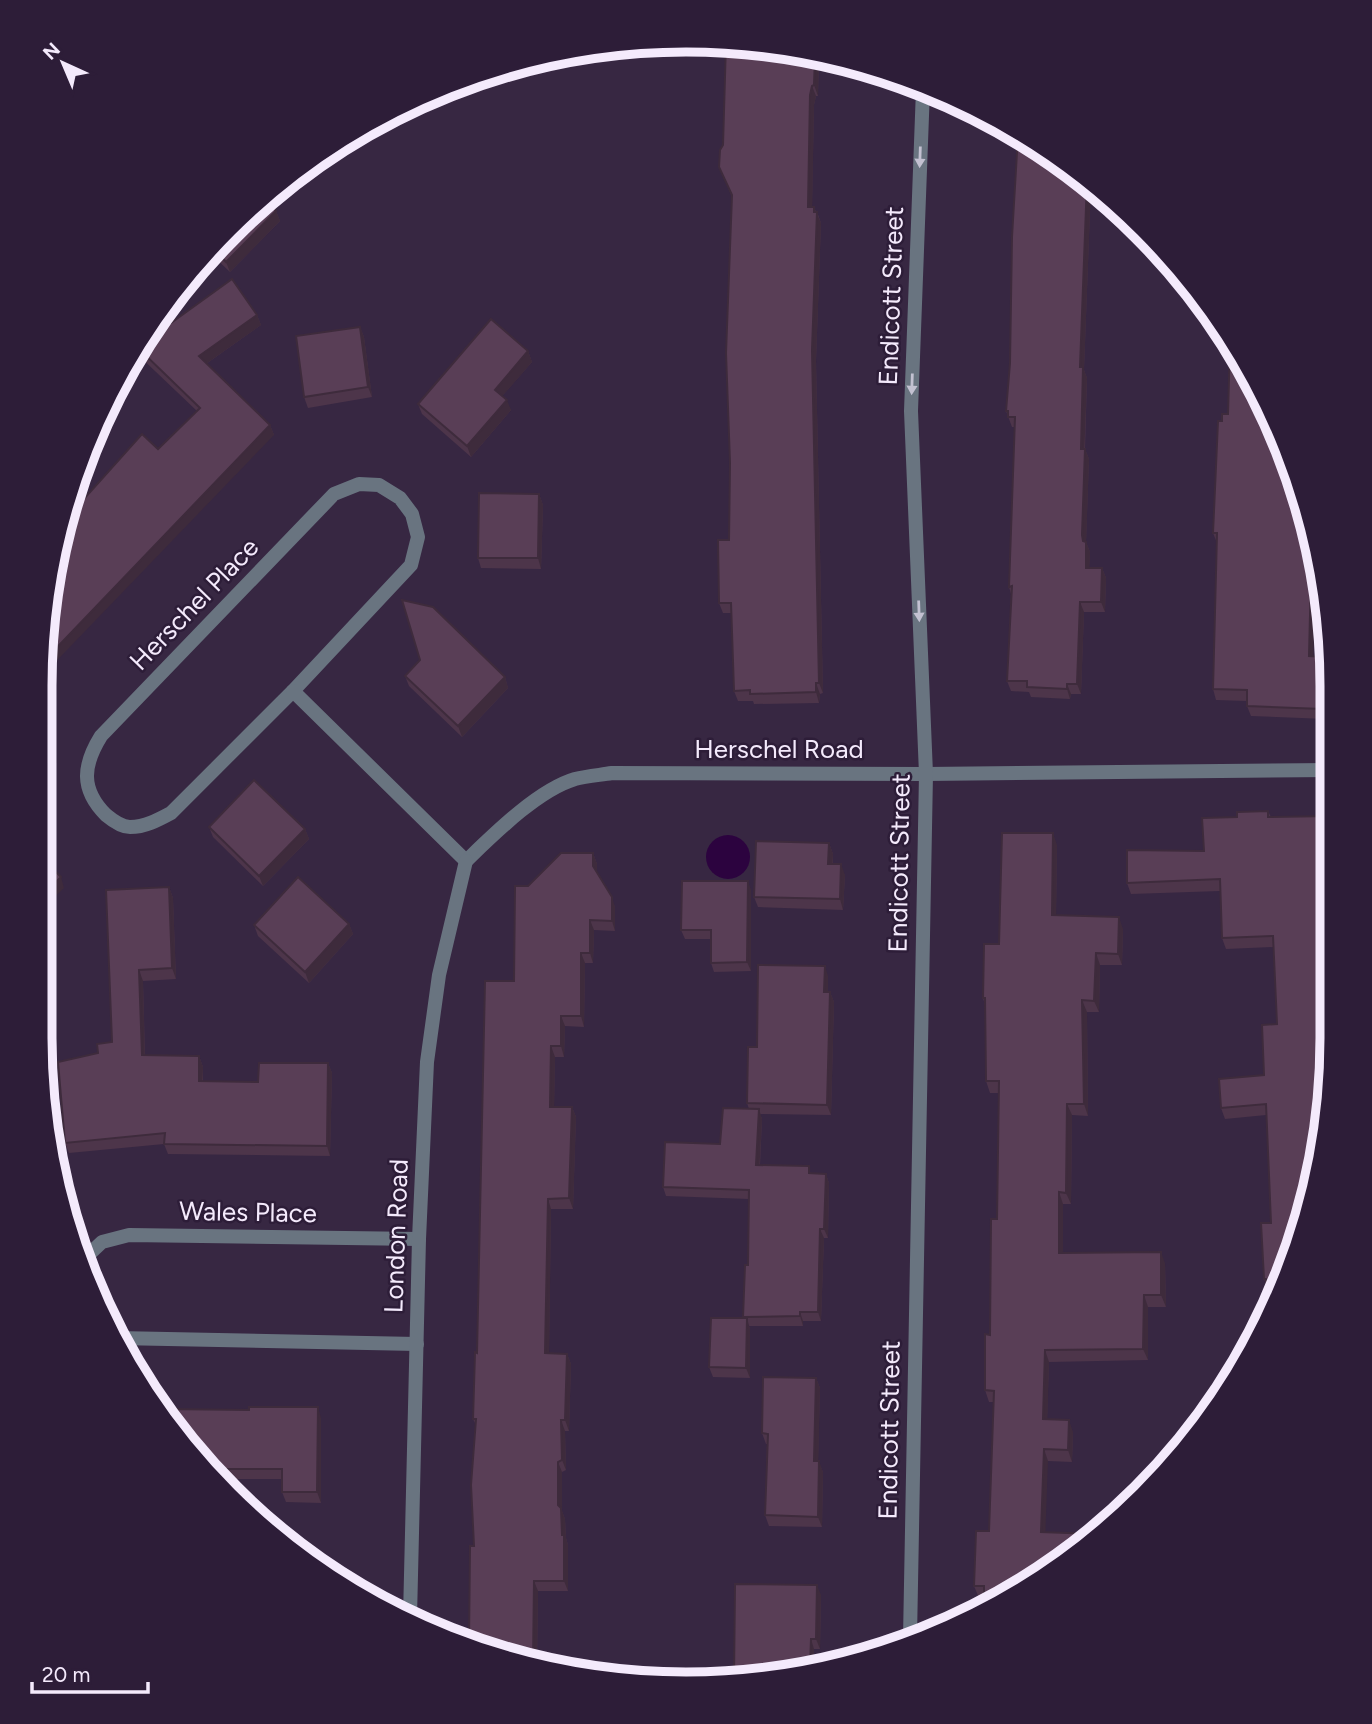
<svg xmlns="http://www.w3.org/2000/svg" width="1372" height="1724" font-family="Figtree,sans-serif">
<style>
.water{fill:#2c033f}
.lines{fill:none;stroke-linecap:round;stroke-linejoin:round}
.street{stroke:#697480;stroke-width:14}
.wall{fill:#4d354a}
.shaded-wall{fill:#3e2b3c}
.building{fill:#593e56;stroke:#3e2b3c;stroke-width:2}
.oneway{fill:#c3c1d1}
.labels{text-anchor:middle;stroke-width:5;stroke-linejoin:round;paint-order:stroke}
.street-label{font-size:26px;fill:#f4eafc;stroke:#2d1d38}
.rim{fill:none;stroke:#f4eafc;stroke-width:9}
</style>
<rect width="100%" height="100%" fill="#372742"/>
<!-- water -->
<circle class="water" cx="728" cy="857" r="22"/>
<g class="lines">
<!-- street -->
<g class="street">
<path d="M359 484 379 485 400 498 412 514 418 537 411 565 293 691 171 813C158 820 145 827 130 827 122 827 112 820 106 815 80 789 83 765 101 736L334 494Z"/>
<polyline points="293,691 466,861"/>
<path d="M466 861C494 834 538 790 575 779 587 776 600 775 612 773L926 774 1331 770"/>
<polyline points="84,1259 102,1242 129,1235 419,1239"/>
<polyline points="117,1338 417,1344"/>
<polyline points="410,1617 419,1239 427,1062 439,975 466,861"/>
<polyline points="910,1638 926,774 911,411 923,89"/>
</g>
</g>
<!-- wall -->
<g class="wall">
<polygon points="819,57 818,96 816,96 814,105 812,207 817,212 821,223 816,361 823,693 820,694 819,703 754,704 753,701 738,701 734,691 731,613 723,613 719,603 729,540 732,197 719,167"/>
<polygon points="1079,174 1091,185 1084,370 1087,378 1085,449 1089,459 1086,542 1090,552 1089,568 1102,568 1106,578 1105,612 1084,612 1081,694 1071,694 1070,699 1031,697 1029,692 1011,691 1007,681 1011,594 1009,587 1015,427 1012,427 1006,411"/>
<polygon points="269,204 276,211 280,221 230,272 210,253"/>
<polygon points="162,314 171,323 257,315 261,325 206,364 270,425 274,435 158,449 197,411 135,352"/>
<polygon points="360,327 364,337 372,397 308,408 304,397"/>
<polygon points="528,351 532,362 502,396 511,410 471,457 422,414 418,404"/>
<polygon points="1222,421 1313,656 1328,668 1326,719 1251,716 1247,706 1247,701 1216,700 1213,689 1217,543 1213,533"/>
<polygon points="539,494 543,505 541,569 481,568 478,558"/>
<polygon points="405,676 505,677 508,688 462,737 409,686"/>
<polygon points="1268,811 1271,817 1331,816 1331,897 1330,897 1332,1038 1319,1164 1283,1285 1277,1295 1271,1296 1264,1279 1271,1223 1266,1115 1225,1119 1221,1108 1264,1075 1277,1024 1274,947 1226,949 1222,938 1220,891 1131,894 1127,883 1204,851 1237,817"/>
<polygon points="209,827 305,829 309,839 263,886 213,837"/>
<polygon points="829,843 833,854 833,864 845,875 843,910 758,907 754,897"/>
<polygon points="1057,845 1056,915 1123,929 1122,965 1100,965 1099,1012 1087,1012 1088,1116 1072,1115 1071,1204 1063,1204 1063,1253 1165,1263 1166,1307 1148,1307 1148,1360 1049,1362 1047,1420 1073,1432 1072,1462 1048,1461 984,1598 979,1598 974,1586 989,1531 994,1402 989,1402 985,1390 990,1335 997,1219 999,1093 990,1093 986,1081 985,1005 983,998 999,944"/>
<polygon points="593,853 597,864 597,873 615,907 615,931 594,930 593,963 585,963 584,1027 565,1026 564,1057 555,1057 554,1107 572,1107 576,1117 573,1209 551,1209 549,1353 567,1354 571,1364 569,1431 565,1431 566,1470 562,1472 562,1511 565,1519 566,1538 568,1545 568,1591 538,1591 537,1664 518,1662 476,1425 473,1419 477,1353 514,981 528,886"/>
<polygon points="169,887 173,898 176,979 143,981 145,1055 199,1056 203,1067 203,1081 258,1082 328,1063 332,1073 330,1156 168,1154 164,1144 69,1153 65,1143 98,1053 112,1042"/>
<polygon points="751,890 751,971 714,972 711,963 711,939 685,939 681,930"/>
<polygon points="349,924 353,934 309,983 258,936 254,925"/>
<polygon points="828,976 828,992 830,992 834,1002 831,1115 760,1114 762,1119 760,1165 812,1173 826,1174 829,1183 828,1238 824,1238 821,1321 803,1321 803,1326 749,1326 750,1329 750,1378 713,1377 709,1367 744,1318 748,1265 749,1199 666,1196 663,1187 720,1144 749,1109 747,1103 757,1047"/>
<polygon points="816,1378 820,1388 818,1461 823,1472 822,1527 769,1526 765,1515 767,1444 766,1444 762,1433"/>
<polygon points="164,1409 321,1418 321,1503 286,1502 282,1492 282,1479 224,1479 224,1488"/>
<polygon points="821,1595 820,1649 814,1649 734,1677"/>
</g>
<!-- shaded-wall -->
<g class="shaded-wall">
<polygon points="815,56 819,57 818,96 814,85"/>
<polygon points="812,86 816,96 814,105 812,217 808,207 810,95"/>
<polygon points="1087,181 1091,185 1084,370 1087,378 1084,459 1081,449 1080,367"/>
<polygon points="814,207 821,223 816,361 823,693 819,683 812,350"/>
<polygon points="276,211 280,221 230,272 226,262"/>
<polygon points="257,315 261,325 203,366 199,356"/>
<polygon points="360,327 364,337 372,397 368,387"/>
<polygon points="528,351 532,362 499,400 495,390"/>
<polygon points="507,400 511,410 471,457 467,446"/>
<polygon points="270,425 274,435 41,677 42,663"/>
<polygon points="1085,449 1089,459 1086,546 1086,542 1090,552 1089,578 1086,568 1082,535"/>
<polygon points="539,494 543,505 541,569 538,558"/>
<polygon points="1312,534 1316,556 1313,666 1309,656"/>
<polygon points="1102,568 1106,578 1105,612 1101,602"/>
<polygon points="1080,602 1084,612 1081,694 1077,684"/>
<polygon points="1325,657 1328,668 1326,719 1322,709"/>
<polygon points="505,677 508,688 462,737 458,726"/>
<polygon points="816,683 820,694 819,703 816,692"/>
<polygon points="1067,684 1071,694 1070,699 1067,689"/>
<polygon points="305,829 309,839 263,886 259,876"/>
<polygon points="1053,833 1057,845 1056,927 1052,915"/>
<polygon points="829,843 833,854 832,874 828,864"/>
<polygon points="593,853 597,864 597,877 593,866"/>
<polygon points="841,864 845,875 843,910 840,899"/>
<polygon points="61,877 64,888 43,908 41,902 41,897"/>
<polygon points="748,881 751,890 751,971 747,962"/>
<polygon points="1326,886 1330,897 1332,1021"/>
<polygon points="169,887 173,898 176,979 172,968"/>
<polygon points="612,897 615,907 615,931 612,921"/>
<polygon points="1119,917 1123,929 1122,965 1118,954"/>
<polygon points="590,920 594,930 593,963 590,953"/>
<polygon points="349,924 353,934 309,983 305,972"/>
<polygon points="581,953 585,963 584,1027 581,1016"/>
<polygon points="1096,953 1100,965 1099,1012 1094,1001"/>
<polygon points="825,966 828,976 828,1002 824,992"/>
<polygon points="139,970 143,981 145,1065 142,1055"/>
<polygon points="830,992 834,1002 831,1115 827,1105"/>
<polygon points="1082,1000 1087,1012 1088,1116 1084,1104"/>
<polygon points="561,1016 565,1026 564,1057 561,1046"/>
<polygon points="551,1046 555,1057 554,1117 550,1107"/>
<polygon points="199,1056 203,1067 202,1091 199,1081"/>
<polygon points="328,1063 332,1073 330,1156 327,1146"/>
<polygon points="1322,1076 1326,1087 1327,1092 1324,1120"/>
<polygon points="1067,1104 1072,1115 1071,1204 1066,1193"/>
<polygon points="572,1107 576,1117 573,1209 569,1198"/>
<polygon points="759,1109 762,1119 759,1174 756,1165"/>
<polygon points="826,1174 829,1183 828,1238 824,1229"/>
<polygon points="1059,1192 1063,1204 1063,1264 1059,1253"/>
<polygon points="548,1199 551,1209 549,1364 545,1353"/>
<polygon points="820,1229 824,1238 821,1321 818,1312"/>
<polygon points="1161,1252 1165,1263 1166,1307 1161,1295"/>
<polygon points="1144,1295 1148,1307 1148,1360 1143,1349"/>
<polygon points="800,1312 803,1321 803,1326 800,1316"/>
<polygon points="747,1318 750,1329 750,1378 746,1368"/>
<polygon points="1045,1350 1049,1362 1047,1431 1043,1419"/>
<polygon points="567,1354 571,1364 569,1431 565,1420"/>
<polygon points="816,1378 820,1388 818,1472 814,1461"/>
<polygon points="318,1407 321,1418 321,1503 317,1492"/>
<polygon points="561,1420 565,1431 566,1470 562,1460"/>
<polygon points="1069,1420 1073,1432 1072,1462 1068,1450"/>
<polygon points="1044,1449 1048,1461 1045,1544 1041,1532"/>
<polygon points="819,1461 823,1472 822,1527 818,1517"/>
<polygon points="558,1462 562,1472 562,1511 565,1519 566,1538 568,1545 568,1591 564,1581 562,1535 558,1505"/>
<polygon points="220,1469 224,1479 224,1488 220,1482"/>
<polygon points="534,1581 538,1591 537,1664 533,1664"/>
<polygon points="817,1585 821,1595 820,1649 816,1639"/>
<polygon points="811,1639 814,1649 814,1667 810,1667"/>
</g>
<!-- building -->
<g class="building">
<polygon points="726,42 815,56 814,85 812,86 810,95 808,207 814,207 814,212 817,212 812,350 819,683 816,683 816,692 750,694 750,690 734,691 731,603 719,603 718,540 729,540 730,463 726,353 732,195 719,167 720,150 723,145"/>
<polygon points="1018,135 1079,174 1087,181 1080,367 1083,367 1081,449 1085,449 1082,535 1083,541 1086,542 1086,568 1102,568 1101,602 1080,602 1077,684 1067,684 1067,689 1027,687 1027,681 1007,681 1012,586 1009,587 1015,417 1008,417 1008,411 1006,411 1010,363 1012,237"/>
<polygon points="269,204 276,211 226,262 214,249"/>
<polygon points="232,279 257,315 199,356 270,425 42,663 42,644 66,519 142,434 158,449 200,408 138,348 162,314 171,323"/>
<polygon points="491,319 528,351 495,390 507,400 467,446 418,404"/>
<polygon points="360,327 368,387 304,397 296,336"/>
<polygon points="1230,342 1245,363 1310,518 1312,534 1309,656 1325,657 1322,709 1247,706 1247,690 1213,689 1217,533 1213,533 1218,421 1222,421 1222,414 1228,414"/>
<polygon points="479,493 539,494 538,558 478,558"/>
<polygon points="402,600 433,607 505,677 458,726 405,676 420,660"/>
<polygon points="254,780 305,829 259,876 209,827"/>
<polygon points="1268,811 1268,817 1331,816 1331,886 1326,886 1332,1038 1328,1076 1322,1076 1324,1120 1319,1164 1283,1283 1267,1285 1266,1279 1264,1279 1261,1223 1271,1223 1266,1104 1221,1108 1219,1079 1264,1075 1262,1025 1277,1024 1273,936 1222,938 1220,879 1127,883 1127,850 1204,851 1202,818 1237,817 1237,812"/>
<polygon points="1002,833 1053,833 1052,915 1119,917 1118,954 1096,953 1094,1001 1082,1000 1084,1104 1067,1104 1066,1193 1059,1192 1059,1253 1161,1252 1161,1295 1144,1295 1143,1349 1045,1350 1043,1419 1069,1420 1068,1450 1044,1449 1041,1532 1095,1534 1095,1535 1009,1597 984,1608 984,1586 974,1586 976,1531 989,1531 994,1391 985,1390 985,1334 990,1335 991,1219 997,1219 999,1081 986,1081 985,998 983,998 984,944 999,944"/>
<polygon points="756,841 829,843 828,864 841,864 840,899 754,897"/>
<polygon points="561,853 593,853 593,866 612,897 612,921 590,920 590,953 581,953 581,1016 561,1016 561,1046 551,1046 550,1107 572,1107 569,1198 548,1199 545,1353 567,1354 565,1420 561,1420 562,1460 558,1462 558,1505 561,1508 562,1535 564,1535 564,1581 534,1581 533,1664 518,1662 469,1641 470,1546 474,1546 471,1485 476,1419 473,1419 474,1386 475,1352 477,1353 485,981 514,981 515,886 528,886"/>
<polygon points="41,857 61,877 41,897"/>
<polygon points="298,877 349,924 305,972 254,925"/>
<polygon points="682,881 748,881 747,962 711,963 711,930 681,930"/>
<polygon points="169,887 172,968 139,970 142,1055 199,1056 199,1081 258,1082 259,1063 328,1063 327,1146 164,1144 165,1133 65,1143 58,1062 98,1053 97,1044 112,1042 106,890"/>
<polygon points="758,965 825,966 824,992 830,992 827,1105 747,1103 748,1047 757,1047"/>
<polygon points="723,1108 759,1109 756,1165 809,1166 809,1173 826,1174 824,1229 820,1229 818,1312 800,1312 800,1316 743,1317 745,1265 748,1265 749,1190 663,1187 665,1142 720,1144"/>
<polygon points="711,1318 747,1318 746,1368 709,1367"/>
<polygon points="763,1377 816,1378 814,1461 819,1461 818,1517 765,1515 768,1434 762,1433"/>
<polygon points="249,1407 318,1407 317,1492 282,1492 282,1469 220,1469 220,1482 164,1409 249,1410"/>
<polygon points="735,1584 817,1585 816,1639 811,1639 810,1667 734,1677"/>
</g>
<!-- one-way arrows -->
<defs><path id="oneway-solid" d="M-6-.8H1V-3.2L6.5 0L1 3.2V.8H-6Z" transform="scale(1.75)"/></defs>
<g class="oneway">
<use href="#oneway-solid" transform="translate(920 157) rotate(92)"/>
<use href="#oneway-solid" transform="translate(912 384) rotate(92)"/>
<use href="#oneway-solid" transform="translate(919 611) rotate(88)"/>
</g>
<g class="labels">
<!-- street labels -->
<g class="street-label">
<text transform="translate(891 296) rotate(-88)" y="9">Endicott Street</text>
<text transform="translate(194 604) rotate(-46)" y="9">Herschel Place</text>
<text x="779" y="758">Herschel Road</text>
<text transform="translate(899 863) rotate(-89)" y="9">Endicott Street</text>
<text transform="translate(248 1212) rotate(1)" y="9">Wales Place</text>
<text transform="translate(396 1236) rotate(-88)" y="9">London Road</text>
<text transform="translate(889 1430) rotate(-89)" y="9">Endicott Street</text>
</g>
</g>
<!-- crop -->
<path d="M0 0H1372V1724H0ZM686 52H686A634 634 0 0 1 1320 686V1038A634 634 0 0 1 686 1672H686A634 634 0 0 1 52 1038V686A634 634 0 0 1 686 52Z" fill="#2d1d38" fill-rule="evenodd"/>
<path class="rim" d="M686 52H686A634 634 0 0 1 1320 686V1038A634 634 0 0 1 686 1672H686A634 634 0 0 1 52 1038V686A634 634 0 0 1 686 52Z"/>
<!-- north arrow -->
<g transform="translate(63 63) rotate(316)" stroke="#2d1d38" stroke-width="5" paint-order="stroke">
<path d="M0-5L12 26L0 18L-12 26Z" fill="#f4eafc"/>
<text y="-10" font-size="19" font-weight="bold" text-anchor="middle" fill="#f4eafc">N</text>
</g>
<!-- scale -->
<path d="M32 1682v10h116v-10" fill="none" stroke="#f4eafc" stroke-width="3.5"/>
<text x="42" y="1682" font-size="21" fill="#f4eafc" stroke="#2d1d38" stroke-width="5" paint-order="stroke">20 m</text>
</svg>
